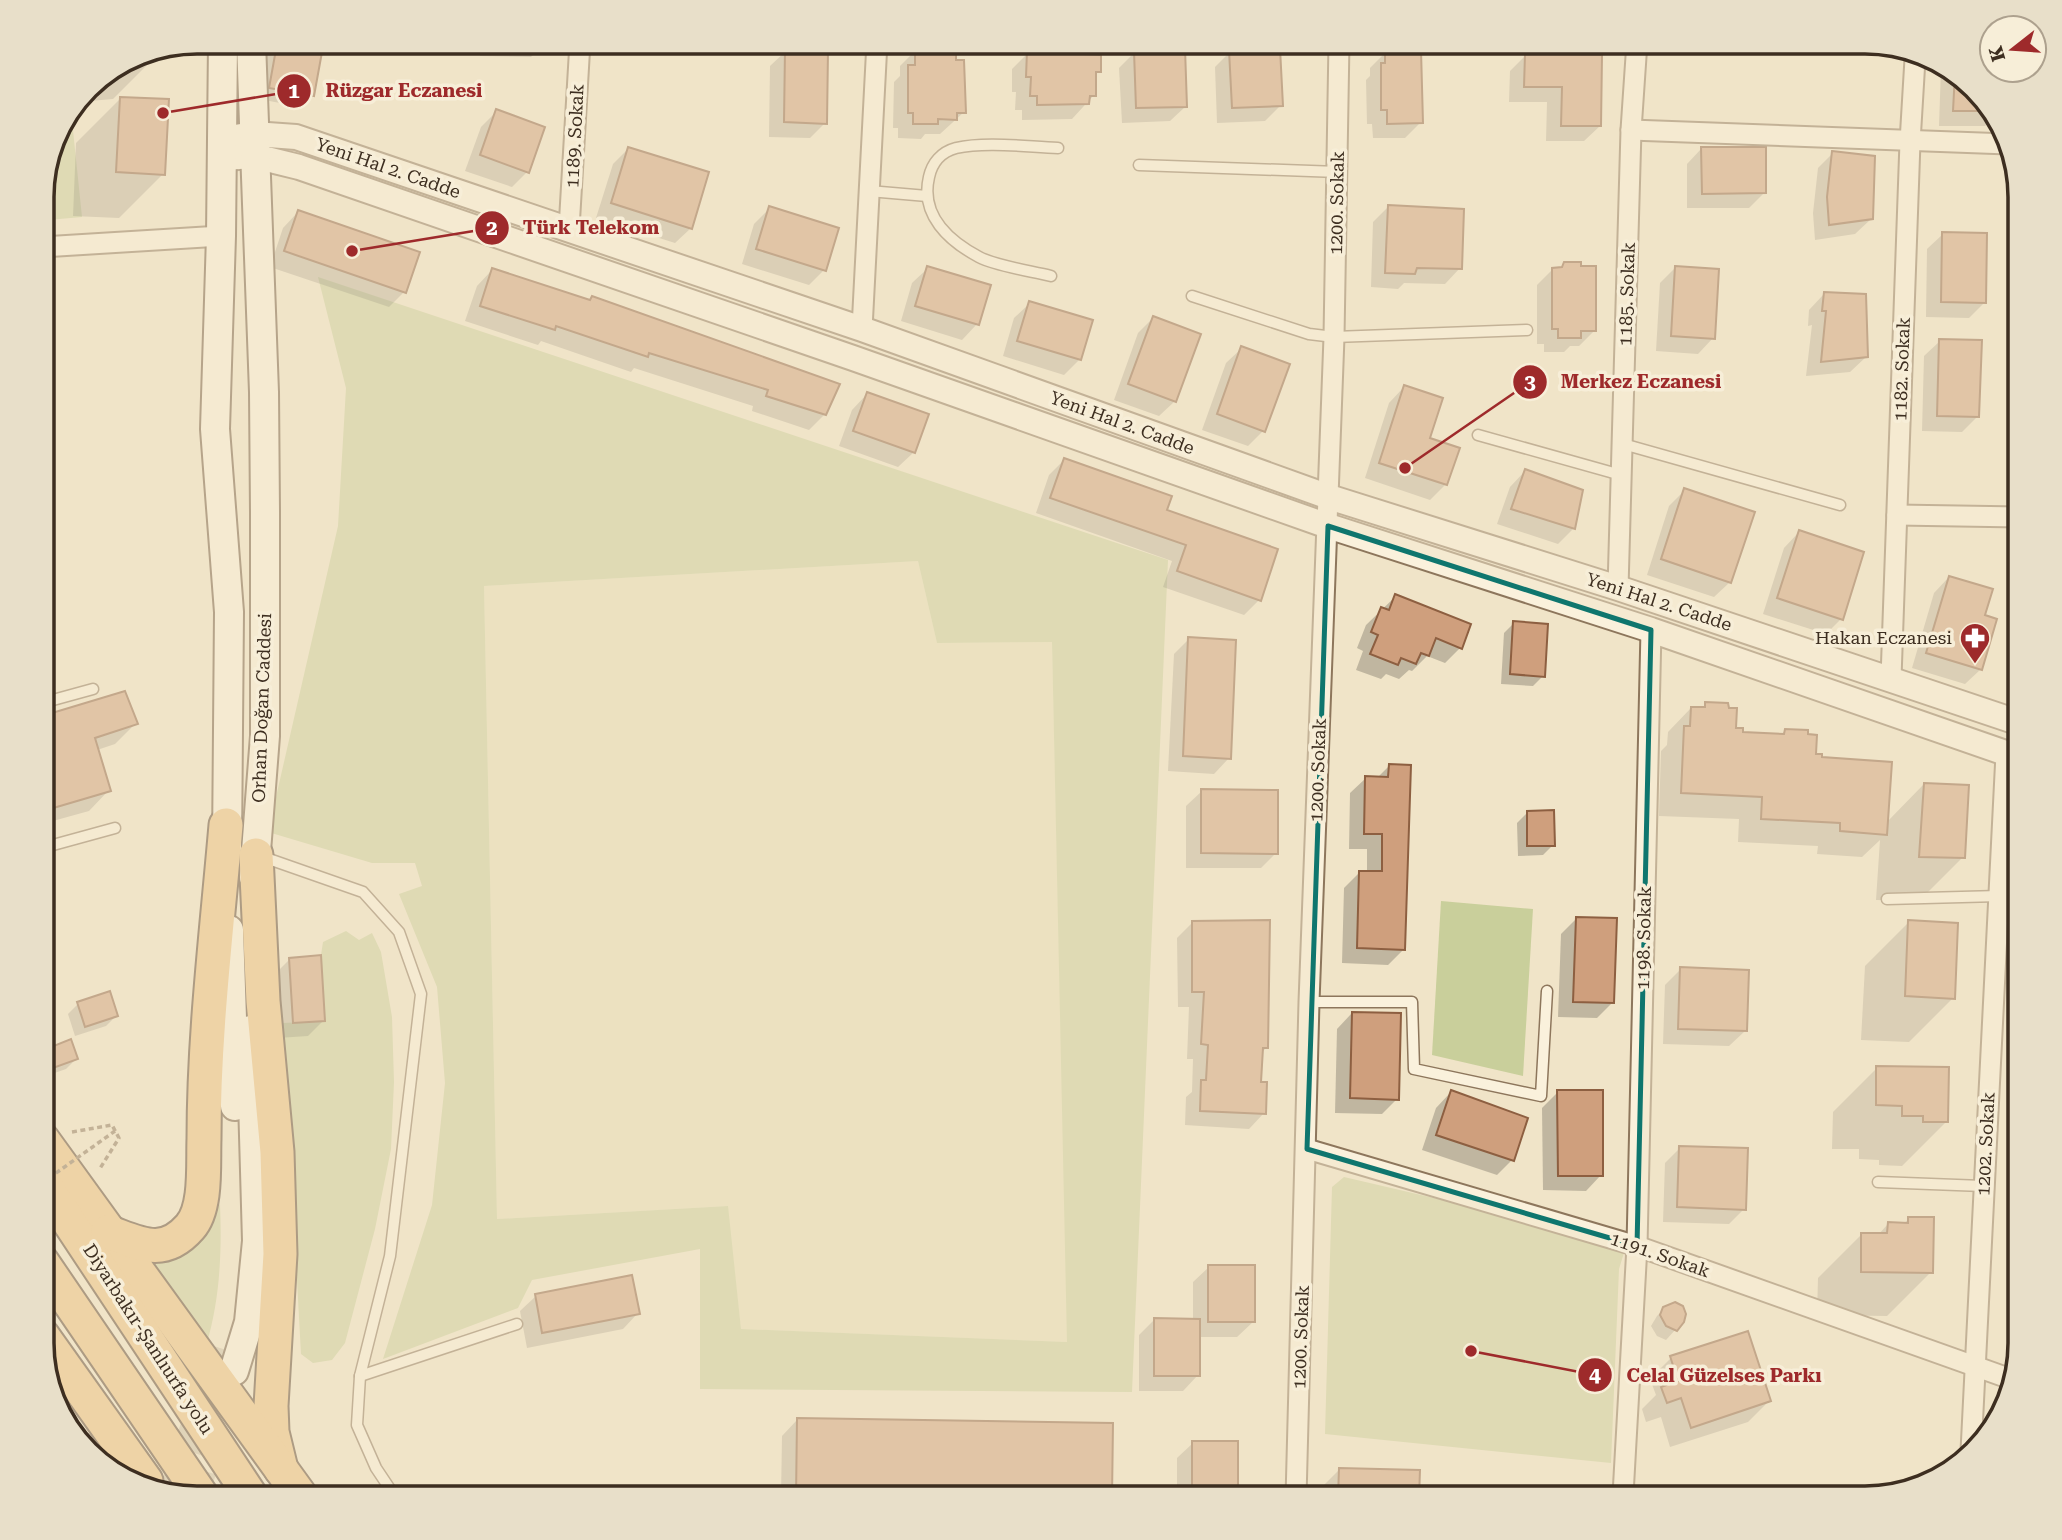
<svg xmlns="http://www.w3.org/2000/svg" width="2062" height="1540" font-family="'Roboto Serif',serif">
<style>
.farmland{fill:#e6deb5}
.green{fill:#c9cf9b;fill-rule:evenodd}
.shadow{fill:#0003}
.building{fill:#cf9f7d;stroke:#8d5f41;stroke-width:2}
.lines{fill:none;stroke-linecap:round;stroke-linejoin:round}
.secondary-tunnel{stroke:#ccc0a6;stroke-width:28;stroke-dasharray:28 14;stroke-linecap:butt}
.service-casing{stroke:#8d765c;stroke-width:13}
.minor-casing{stroke:#8d765c;stroke-width:23}
.tertiary-casing{stroke:#8d765c;stroke-width:28}
.secondary-casing{stroke:#6f573f;stroke-width:32}
.trunk-casing{stroke:#5b4430;stroke-width:37}
.path{stroke:#8d765c;stroke-width:3.5;stroke-dasharray:5 3.5;stroke-linecap:butt}
.service{stroke:#faf1dc;stroke-width:10}
.minor{stroke:#faf1dc;stroke-width:19}
.tertiary{stroke:#faf1dc;stroke-width:24}
.secondary{stroke:#faf1dc;stroke-width:28}
.trunk{stroke:#eabe7c;stroke-width:33}
.path-bridge{stroke:#8d765c;stroke-width:3.5;stroke-dasharray:5 3.5;stroke-linecap:butt}
.marked{fill:none;stroke:#0f766e;stroke-width:5;stroke-linejoin:round}
.labels{text-anchor:middle;stroke-width:7;stroke-linejoin:round;paint-order:stroke}
.street-label{font-size:18px;fill:#3d2e20;stroke:#f7eed8}
.poi-label{font-size:18px;fill:#3d2e20;stroke:#f7eed8;text-anchor:end}
.rim{fill:none;stroke:#3d2e20;stroke-width:3.5}
.leader{fill:none;stroke:#9e2a2b;stroke-width:2.5}
.callout-dot{fill:#9e2a2b;stroke:#f7eed8;stroke-width:2.5}
.mark-label{font-size:21px;text-anchor:middle;font-weight:bold;fill:#fff}
.callout-label{font-size:19px;text-anchor:middle;font-weight:bold;fill:#9e2a2b;stroke:#f7eed8;stroke-width:7;stroke-linejoin:round;paint-order:stroke}
</style>
<rect width="100%" height="100%" fill="#f0e4c8"/>
<!-- farmland -->
<polygon class="farmland" points="918,561 937,643 1052,642 1068,1342 741,1329 727,1206 497,1219 484,586"/>
<!-- green -->
<g class="green">
<path d="M71 111 82 217 48 220C45 178 45 147 71 111Z"/>
<path d="M318 277 1168 560 1132 1392 700 1389V1249L532 1280 518 1308 383 1359 432 1205 445 1083 437 987 399 894 422 886 415 863H372L268 832 338 526 346 388ZM918 561 937 643 1052 642 1067 1342 741 1329 728 1206 497 1219 484 586Z"/>
<polygon points="1441,901 1533,909 1523,1076 1432,1055"/>
<polygon points="346,931 359,940 372,933 381,952 392,1017 394,1082 391,1149 375,1229 345,1343 332,1360 313,1363 301,1354 283,1023 325,1021 321,955 323,942"/>
<polygon points="1344,1177 1627,1243 1619,1269 1611,1463 1325,1434 1332,1187"/>
<path d="M220 1204C222 1252 220 1300 206 1346L151 1266 182 1255 200 1238Z"/>
</g>
<!-- shadow -->
<g class="shadow">
<polygon points="269,42 323,42 313,96 301,107 259,99"/>
<polygon points="481,42 546,42 531,57 480,56"/>
<polygon points="1038,49 1084,56 1099,71 1094,77 1094,95 1072,119 1022,120 1022,110 1015,110 1016,92 1012,92 1012,69 1028,53 1033,53"/>
<polygon points="157,50 157,55 113,99 78,102 95,81 138,54"/>
<polygon points="916,50 931,56 964,112 940,134 925,134 921,139 898,138 898,128 893,128 894,82 900,76 900,66"/>
<polygon points="786,51 825,123 810,138 769,137 770,66"/>
<polygon points="1135,52 1186,106 1170,121 1122,123 1119,68"/>
<polygon points="1230,52 1281,105 1265,121 1217,123 1215,67"/>
<polygon points="1386,52 1421,122 1405,138 1373,138 1372,124 1367,124 1366,80 1370,76 1370,68"/>
<polygon points="1525,56 1600,57 1600,126 1584,141 1546,141 1547,102 1509,102 1510,71"/>
<polygon points="1941,68 1960,74 1994,117 1985,126 1939,126"/>
<polygon points="120,99 163,174 119,218 73,216 76,143"/>
<polygon points="497,111 527,172 512,187 465,171 481,127"/>
<polygon points="1702,148 1764,193 1749,208 1687,208 1687,164"/>
<polygon points="628,149 691,228 675,243 596,218 613,164"/>
<polygon points="1833,153 1871,219 1855,234 1815,240 1813,213 1818,168"/>
<polygon points="1388,207 1460,268 1445,284 1404,283 1398,289 1371,287 1373,222"/>
<polygon points="770,208 824,270 809,285 742,264 754,224"/>
<polygon points="298,212 404,292 389,307 270,267 283,228"/>
<polygon points="1943,234 1985,302 1969,318 1926,317 1927,249"/>
<polygon points="1565,264 1594,331 1579,346 1570,346 1564,352 1544,352 1544,344 1537,344 1537,285 1553,269 1559,269"/>
<polygon points="928,268 977,324 962,340 901,321 912,283"/>
<polygon points="1675,268 1713,338 1698,354 1656,351 1660,283"/>
<polygon points="492,270 825,414 809,430 752,411 753,406 634,368 631,372 541,341 538,345 465,321 477,286"/>
<polygon points="1824,294 1866,357 1850,372 1806,376 1812,325 1808,326 1809,310"/>
<polygon points="1030,303 1091,321 1079,360 1064,375 1003,356 1014,318"/>
<polygon points="1153,318 1175,401 1159,416 1114,400 1138,333"/>
<polygon points="1940,341 1978,416 1962,432 1922,431 1924,356"/>
<polygon points="1242,348 1263,431 1248,446 1202,430 1226,363"/>
<polygon points="1404,387 1446,484 1430,500 1365,478 1389,403"/>
<polygon points="867,394 914,452 898,467 839,446 852,410"/>
<polygon points="2020,451 2020,493 2017,493 2017,454"/>
<polygon points="1064,460 1165,511 1259,600 1244,615 1163,587 1172,561 1036,513 1049,475"/>
<polygon points="1525,471 1574,528 1558,544 1497,524 1510,487"/>
<polygon points="1685,490 1730,582 1714,597 1647,575 1669,506"/>
<polygon points="1799,532 1841,619 1826,634 1763,614 1784,548"/>
<polygon points="1949,577 1981,669 1965,684 1912,668 1934,593"/>
<polygon points="1396,596 1460,648 1445,663 1427,656 1412,671 1409,670 1399,679 1386,674 1381,679 1356,670 1363,651 1357,648 1366,625"/>
<polygon points="1514,623 1543,676 1533,686 1501,684 1504,633"/>
<polygon points="1189,639 1229,758 1214,774 1168,771 1174,654"/>
<polygon points="1706,704 1741,734 1781,735 1785,731 1886,823 1924,784 1963,857 1919,901 1876,900 1880,840 1862,857 1817,854 1818,846 1738,842 1739,819 1659,816 1661,751 1667,745 1668,732 1691,708 1701,709"/>
<polygon points="42,718 136,723 115,744 97,750 109,790 89,811 42,824"/>
<polygon points="1389,766 1403,950 1388,965 1342,963 1344,888 1360,872 1367,873 1367,849 1349,849 1350,793 1366,778 1377,778"/>
<polygon points="1202,791 1276,853 1261,868 1186,868 1186,806"/>
<polygon points="1527,813 1553,845 1543,855 1518,856 1517,823"/>
<polygon points="1576,919 1613,1002 1597,1018 1558,1017 1561,934"/>
<polygon points="1193,922 1267,1047 1261,1053 1259,1083 1264,1113 1249,1129 1185,1125 1186,1097 1192,1092 1193,1059 1187,1059 1189,1007 1178,1007 1177,938"/>
<polygon points="1909,922 1953,998 1909,1042 1861,1040 1865,966"/>
<polygon points="290,959 323,1021 308,1036 278,1038 274,975"/>
<polygon points="1681,969 1745,1031 1729,1046 1663,1044 1665,985"/>
<polygon points="78,1004 116,1016 106,1026 75,1036 68,1014"/>
<polygon points="1352,1013 1397,1099 1382,1114 1335,1113 1337,1029"/>
<polygon points="47,1050 76,1059 66,1069 43,1077 42,1055"/>
<polygon points="2020,1056 2020,1106 2016,1106"/>
<polygon points="1877,1068 1946,1122 1902,1166 1879,1165 1879,1160 1859,1159 1859,1149 1832,1149 1833,1112"/>
<polygon points="1451,1092 1512,1160 1497,1175 1422,1150 1436,1108"/>
<polygon points="1558,1092 1601,1175 1586,1191 1543,1190 1542,1108"/>
<polygon points="1680,1148 1744,1209 1729,1224 1663,1222 1665,1163"/>
<polygon points="1909,1219 1931,1272 1887,1316 1817,1315 1818,1278 1862,1234 1878,1235 1888,1224 1903,1224"/>
<polygon points="2020,1231 2020,1323 2011,1323 2016,1235"/>
<polygon points="1209,1267 1253,1322 1237,1337 1198,1337 1198,1375 1183,1391 1139,1391 1139,1335 1154,1320 1193,1320 1193,1282"/>
<polygon points="536,1296 638,1313 623,1329 527,1348 520,1311"/>
<polygon points="1667,1306 1676,1329 1666,1340 1657,1336 1651,1326 1657,1316"/>
<polygon points="1671,1358 1769,1401 1748,1422 1670,1447 1661,1417 1646,1422 1642,1409 1656,1395 1650,1379"/>
<polygon points="797,1420 1111,1498 781,1498 782,1436"/>
<polygon points="1193,1443 1237,1498 1177,1498 1177,1458"/>
<polygon points="1340,1469 1417,1498 1319,1498 1319,1490"/>
<polygon points="762,1495 762,1498 716,1498"/>
</g>
<!-- building -->
<g class="building">
<polygon points="277,44 322,52 314,96 269,88"/>
<polygon points="1037,47 1086,48 1085,54 1101,55 1101,72 1096,72 1096,96 1090,96 1089,104 1037,105 1037,96 1030,96 1031,77 1026,77 1027,51 1037,52"/>
<polygon points="1185,48 1187,107 1136,108 1134,51"/>
<polygon points="1280,48 1283,106 1232,108 1229,50"/>
<polygon points="785,49 828,50 827,124 784,122"/>
<polygon points="915,49 932,49 932,54 956,54 956,60 964,60 966,113 957,113 957,120 938,119 938,124 913,124 913,113 908,113 908,65 915,65"/>
<polygon points="1421,50 1423,123 1387,124 1387,110 1381,110 1381,63 1385,63 1385,51"/>
<polygon points="1525,54 1602,55 1601,126 1561,126 1562,87 1524,87"/>
<polygon points="1955,73 1960,74 1990,111 1953,111"/>
<polygon points="120,97 169,99 165,175 116,172"/>
<polygon points="496,109 545,127 529,173 480,155"/>
<polygon points="628,147 709,172 692,229 611,203"/>
<polygon points="1701,147 1766,147 1766,193 1702,194"/>
<polygon points="1832,151 1875,156 1873,219 1829,225 1827,197"/>
<polygon points="1388,205 1464,209 1462,269 1417,268 1415,274 1385,273"/>
<polygon points="769,206 839,228 826,271 756,249"/>
<polygon points="298,210 420,252 406,293 284,251"/>
<polygon points="1942,232 1987,233 1986,303 1941,302"/>
<polygon points="1564,262 1581,262 1581,266 1596,266 1596,331 1581,331 1581,338 1558,338 1558,329 1552,329 1552,268 1562,267"/>
<polygon points="927,266 991,285 979,325 915,306"/>
<polygon points="1675,266 1719,269 1715,339 1671,336"/>
<polygon points="492,268 590,300 592,296 840,384 826,415 766,396 768,390 649,353 648,357 556,326 555,330 480,306"/>
<polygon points="1824,292 1866,294 1868,357 1821,362 1826,311 1822,311"/>
<polygon points="1029,301 1093,320 1081,360 1017,341"/>
<polygon points="1153,316 1201,334 1176,402 1128,384"/>
<polygon points="1939,339 1982,340 1979,417 1937,416"/>
<polygon points="1241,346 1290,364 1265,432 1217,414"/>
<polygon points="1404,385 1443,398 1430,438 1460,448 1447,485 1379,463"/>
<polygon points="867,392 929,414 915,453 853,431"/>
<polygon points="1064,458 1172,496 1167,510 1278,549 1261,601 1177,571 1186,545 1050,498"/>
<polygon points="1525,469 1583,490 1575,529 1511,509"/>
<polygon points="1684,488 1755,512 1731,583 1661,559"/>
<polygon points="1799,530 1864,552 1843,620 1777,598"/>
<polygon points="1949,576 1993,589 1985,615 1997,619 1982,670 1926,653"/>
<polygon points="1395,594 1471,624 1462,649 1436,638 1429,656 1421,653 1416,664 1401,658 1398,665 1370,654 1378,635 1371,632 1381,607 1389,610"/>
<polygon points="1513,621 1548,624 1545,677 1510,674"/>
<polygon points="1188,637 1236,640 1231,759 1183,756"/>
<polygon points="125,691 138,724 95,738 111,791 50,809 42,784 42,716"/>
<polygon points="1705,702 1728,703 1729,708 1737,708 1736,728 1743,728 1743,732 1784,734 1785,729 1808,730 1808,734 1817,735 1816,754 1822,754 1822,757 1892,762 1887,835 1840,831 1840,823 1761,819 1762,797 1681,793 1684,726 1690,726 1691,707 1705,707"/>
<polygon points="1389,764 1411,765 1405,950 1357,948 1359,871 1382,871 1382,834 1364,834 1365,776 1388,777"/>
<polygon points="1924,783 1969,785 1965,858 1919,857"/>
<polygon points="1201,789 1278,790 1278,854 1201,853"/>
<polygon points="1554,810 1555,846 1527,846 1527,811"/>
<polygon points="1576,917 1617,918 1614,1003 1573,1002"/>
<polygon points="1270,920 1268,1048 1263,1048 1261,1082 1267,1082 1266,1114 1200,1111 1201,1080 1206,1080 1208,1045 1201,1044 1204,992 1192,992 1192,921"/>
<polygon points="1908,920 1958,923 1955,999 1905,996"/>
<polygon points="321,955 325,1021 293,1023 289,958"/>
<polygon points="1680,967 1749,970 1747,1031 1678,1029"/>
<polygon points="110,991 118,1016 85,1027 77,1002"/>
<polygon points="1352,1012 1401,1013 1399,1100 1350,1098"/>
<polygon points="71,1039 78,1059 53,1068 46,1049"/>
<polygon points="1876,1066 1949,1067 1948,1122 1923,1122 1923,1116 1902,1116 1902,1106 1876,1105"/>
<polygon points="1451,1090 1528,1118 1514,1161 1436,1135"/>
<polygon points="1557,1090 1603,1090 1603,1176 1558,1176"/>
<polygon points="1679,1146 1748,1148 1746,1210 1677,1207"/>
<polygon points="1908,1217 1934,1217 1933,1273 1861,1272 1861,1233 1887,1233 1888,1222 1908,1223"/>
<rect x="1208" y="1265" width="47" height="57"/>
<polygon points="632,1275 640,1314 542,1333 535,1294"/>
<polygon points="1675,1302 1683,1306 1686,1314 1684,1322 1677,1331 1666,1326 1660,1315 1663,1307"/>
<polygon points="1154,1318 1200,1319 1200,1376 1154,1376"/>
<polygon points="1748,1331 1771,1401 1691,1428 1681,1398 1667,1403 1661,1387 1678,1381 1670,1356"/>
<polygon points="797,1418 1113,1423 1112,1498 796,1498"/>
<rect x="1192" y="1441" width="46" height="57"/>
<polygon points="1339,1468 1420,1470 1419,1498 1338,1498"/>
</g>
<g class="lines">
<!-- secondary-tunnel -->
<g class="secondary-tunnel">
<polyline points="174,1490 220,1348"/>
<polyline points="194,1497 231,1380"/>
</g>
<!-- service casing -->
<g class="service-casing">
<g id="service">
<polyline points="1139,165 1338,172"/>
<polyline points="869,191 927,196"/>
<path d="M1051 276C1031 271 996 266 979 257 949 241 920 215 929 177 932 163 941 152 956 148 986 141 1028 147 1058 148"/>
<polyline points="1192,296 1309,334 1334,337 1527,330"/>
<polyline points="1478,435 1621,475"/>
<polyline points="1623,444 1840,505"/>
<polyline points="42,703 93,689"/>
<polyline points="42,848 115,828"/>
<polyline points="263,857 363,892 399,932 421,994 390,1256 360,1376 357,1425 376,1468 396,1498"/>
<polyline points="1887,899 1999,896"/>
<polyline points="1309,1002 1412,1002 1414,1069 1541,1096 1547,991"/>
<polyline points="1878,1182 1983,1186"/>
<polyline points="360,1376 517,1324"/>
<polyline points="51,1386 67,1377"/>
</g>
</g>
<!-- minor casing -->
<g class="minor-casing">
<g id="minor">
<polyline points="1631,130 2008,144"/>
<polyline points="569,229 580,42"/>
<polyline points="42,247 221,236"/>
<polyline points="862,329 877,42"/>
<polyline points="1897,515 2020,517"/>
<polyline points="1618,588 1631,130 1637,42"/>
<polyline points="1891,678 1910,142 1915,59"/>
<polyline points="1307,1149 1637,1246 2008,1378"/>
<polyline points="1971,1451 2006,754"/>
<polyline points="1296,1498 1309,1002 1334,337 1339,42"/>
<polyline points="1624,1498 1623,1495 1637,1246 1651,630"/>
</g>
</g>
<!-- tertiary casing -->
<g class="tertiary-casing">
<g id="tertiary">
<polyline points="223,139 253,134 296,137 862,329 1329,497 1618,588 2020,723"/>
<polyline points="223,158 254,156 299,167 853,358 1328,526 1651,630 2020,758"/>
</g>
</g>
<!-- secondary casing -->
<g class="secondary-casing">
<g id="secondary">
<polyline points="223,42 221,236 215,429 229,612 227,847"/>
<polyline points="251,42 264,392 265,512 265,736 254,877"/>
<polyline points="229,930 235,1106"/>
<polyline points="234,1371 249,1322 257,1241 251,1030"/>
</g>
</g>
<!-- trunk casing -->
<g class="trunk-casing">
<g id="trunk">
<polyline points="256,855 263,1001 277,1152 280,1254 271,1406 272,1432 281,1469"/>
<polyline points="42,1139 302,1498"/>
<polyline points="42,1181 252,1498"/>
<path d="M108 1232C139 1243 163 1258 190 1227 207 1208 203 1164 204 1139 204 1034 217 930 226 825"/>
<polyline points="42,1262 203,1498"/>
<polyline points="42,1335 146,1481"/>
</g>
</g>
<!-- path -->
<polyline class="path" points="72,1132 112,1125 119,1138 99,1170"/>
<!-- service -->
<use href="#service" class="service"/>
<!-- minor -->
<use href="#minor" class="minor"/>
<!-- tertiary -->
<use href="#tertiary" class="tertiary"/>
<!-- secondary -->
<use href="#secondary" class="secondary"/>
<!-- trunk -->
<use href="#trunk" class="trunk"/>
<!-- path-bridge -->
<polyline class="path-bridge" points="42,1183 115,1131"/>
</g>
<!-- marked area -->
<path d="M0 0H2062V1540H0ZM1328 526 1651 630 1637 1246 1307 1149Z" fill="#f0e4c8" fill-opacity=".55" fill-rule="evenodd"/>
<path class="marked" d="M1328 526 1651 630 1637 1246 1307 1149Z"/>
<!-- icons -->
<defs>
<g id="pharmacy-pin" transform="scale(1.575)"><path d="M0 17L-7.5 6A9.5 9.5 0 1 1 7.5 6Z" fill="#9e2a2b" stroke="#f7eed8"/><path d="M-2-6h4v4h4v4h-4v4h-4v-4h-4v-4h4Z" fill="#fff"/></g>
</defs>
<g fill-rule="evenodd">
<use href="#pharmacy-pin" x="1975" y="638"/>
</g>
<g class="labels">
<!-- street labels -->
<g class="street-label">
<text transform="translate(575 136) rotate(-87)" y="6">1189. Sokak</text>
<text transform="translate(388 168) rotate(19)" y="6">Yeni Hal 2. Cadde</text>
<text transform="translate(1337 203) rotate(-89)" y="6">1200. Sokak</text>
<text transform="translate(1627 294) rotate(-88)" y="6">1185. Sokak</text>
<text transform="translate(1902 369) rotate(-88)" y="6">1182. Sokak</text>
<text transform="translate(1122 423) rotate(20)" y="6">Yeni Hal 2. Cadde</text>
<text transform="translate(1659 602) rotate(18)" y="6">Yeni Hal 2. Cadde</text>
<text transform="translate(262 708) rotate(-88)" y="6">Orhan Doğan Caddesi</text>
<text transform="translate(1318 770) rotate(-88)" y="6">1200. Sokak</text>
<text transform="translate(1644 938) rotate(-89)" y="6">1198. Sokak</text>
<text transform="translate(1986 1144) rotate(-87)" y="6">1202. Sokak</text>
<text transform="translate(1660 1255) rotate(19)" y="6">1191. Sokak</text>
<text transform="translate(1301 1337) rotate(-88)" y="6">1200. Sokak</text>
<text transform="translate(148 1339) rotate(57)" y="6">Diyarbakır-Şanlıurfa yolu</text>
</g>
<!-- poi labels -->
<g class="poi-label">
<text x="1952" y="644">Hakan Eczanesi</text>
</g>
</g>
<!-- crop -->
<path d="M0 0H2062V1540H0ZM197 54H1865A143 143 0 0 1 2008 197V1343A143 143 0 0 1 1865 1486H197A143 143 0 0 1 54 1343V197A143 143 0 0 1 197 54Z" fill="#e8dfc9" fill-rule="evenodd"/>
<path class="rim" d="M197 54H1865A143 143 0 0 1 2008 197V1343A143 143 0 0 1 1865 1486H197A143 143 0 0 1 54 1343V197A143 143 0 0 1 197 54Z"/>
<!-- callouts -->
<path class="leader" d="M163 113L294 91M352 251L492 228M1405 468L1530 382M1471 1351L1595 1375"/>
<g class="callout-dot">
<circle cx="163" cy="113" r="7"/>
<circle cx="352" cy="251" r="7"/>
<circle cx="1405" cy="468" r="7"/>
<circle cx="1471" cy="1351" r="7"/>
<circle cx="294" cy="91" r="18"/>
<circle cx="492" cy="228" r="18"/>
<circle cx="1530" cy="382" r="18"/>
<circle cx="1595" cy="1375" r="18"/>
</g>
<g class="mark-label">
<text x="294" y="98">1</text>
<text x="492" y="235">2</text>
<text x="1530" y="389">3</text>
<text x="1595" y="1382">4</text>
</g>
<g class="callout-label">
<text x="404" y="97">Rüzgar Eczanesi</text>
<text x="591" y="234">Türk Telekom</text>
<text x="1641" y="388">Merkez Eczanesi</text>
<text x="1724" y="1382">Celal Güzelses Parkı</text>
</g>
<!-- north arrow -->
<g transform="translate(2013 49) rotate(253)"><circle r="33" fill="#f7eed8" stroke="#ada18e" stroke-width="2"/>
<path d="M0-5L12 26L0 18L-12 26Z" fill="#9e2a2b"/>
<text y="-10" font-size="19" font-weight="bold" text-anchor="middle" fill="#3d2e20">K</text>
</g>
</svg>
